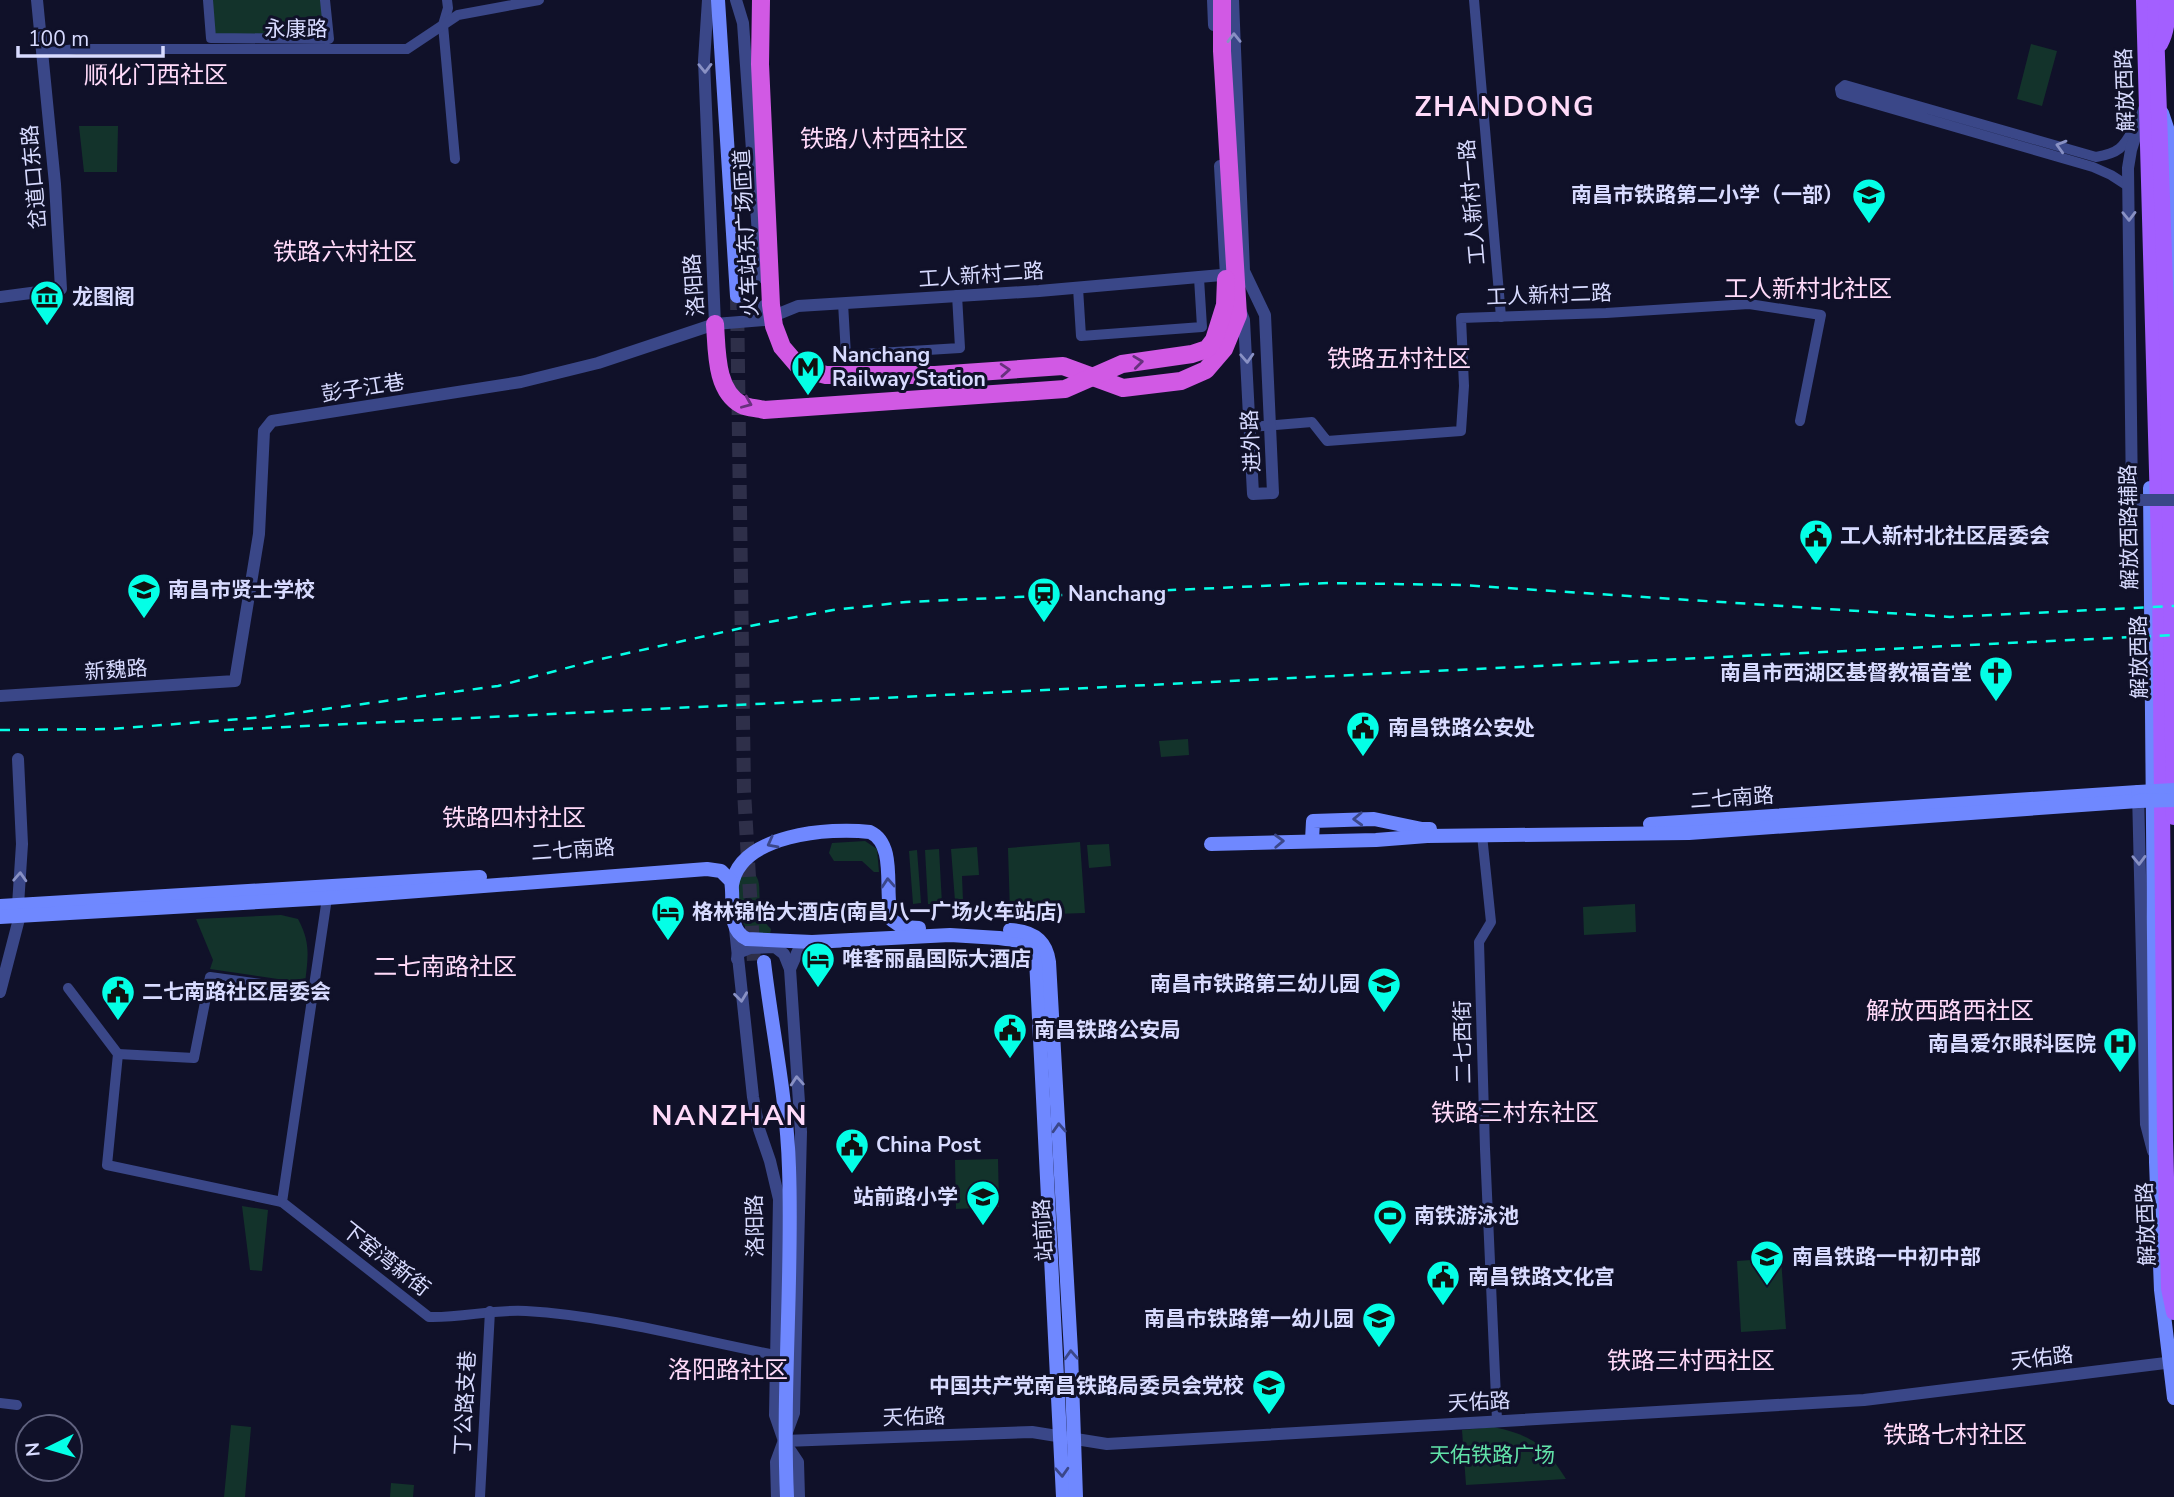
<svg xmlns="http://www.w3.org/2000/svg" width="2174" height="1497" font-family="'Nunito Sans','Noto Sans SC',sans-serif">
<style>
.green{fill:#13332b}
.lines{fill:none;stroke-linecap:round;stroke-linejoin:round}
.secondary-tunnel{stroke:#2e2f49;stroke-width:14;stroke-dasharray:14 7;stroke-linecap:butt}
.minor{stroke:#3a4788;stroke-width:10}
.tertiary{stroke:#3a4788;stroke-width:12}
.secondary{stroke:#6f88ff;stroke-width:14}
.primary{stroke:#a35fff;stroke-width:16}
.rail{stroke:#04ffe6;stroke-width:2.5;stroke-dasharray:10 9;stroke-linecap:butt}
.tertiary-bridge{stroke:#3a4788;stroke-width:12}
.secondary-bridge{stroke:#6f88ff;stroke-width:14}
.trunk-bridge{stroke:#d159e4;stroke-width:18}
.oneway{stroke:#8991c4}
.oneway2{stroke:#67317d}
.oneway3{stroke:#3b4789}
.labels{text-anchor:middle;stroke-width:6;stroke-linejoin:round;paint-order:stroke}
.street-label{font-size:21px;fill:#d8dbff;stroke:#101129}
.poi-label{font-size:21px;font-weight:bold;fill:#d8dbff;stroke:#101129;text-anchor:start}
.park-label{font-size:21px;fill:#61e2a8;stroke:#101129}
.quarter-label{font-size:24px;fill:#ffdaf9;stroke:#101129}
.district-label{font-size:28px;font-weight:bold;letter-spacing:2px;fill:#ffdaf9;stroke:#101129}
</style>
<rect width="100%" height="100%" fill="#101129"/>
<!-- green -->
<g class="green">
<polygon points="212,0 321,0 325,35 215,34"/>
<polygon points="2031,44 2057,51 2042,106 2017,99"/>
<polygon points="79,126 118,126 117,172 84,172"/>
<polygon points="1188,739 1189,755 1161,757 1159,741"/>
<polygon points="865,841 877,849 879,872 874,872 862,861 834,861 829,853 832,843"/>
<polygon points="1080,842 1085,913 1024,915 1010,913 1008,848"/>
<polygon points="1109,844 1111,866 1089,868 1087,845"/>
<polygon points="977,847 979,875 962,876 963,901 955,901 951,849"/>
<polygon points="939,849 942,904 928,904 925,850"/>
<polygon points="917,850 921,903 913,904 909,851"/>
<path d="M748 870C771 879 748 908 771 929L770 935 752 937C737 920 735 893 741 872Z"/>
<polygon points="1635,904 1636,932 1584,935 1583,907"/>
<path d="M281 915 298 919C311 943 308 957 305 983L210 969 213 960 196 919Z"/>
<polygon points="998,1159 999,1207 956,1209 955,1160"/>
<polygon points="242,1206 268,1210 262,1271 250,1270"/>
<polygon points="1781,1258 1786,1329 1741,1332 1737,1261"/>
<polygon points="231,1425 251,1427 245,1497 224,1497"/>
<path d="M1494 1427C1534 1436 1544 1445 1566 1479L1466 1485 1462 1430Z"/>
<polygon points="391,1483 414,1485 413,1497 390,1497"/>
</g>
<g class="lines">
<!-- secondary-tunnel -->
<polyline class="secondary-tunnel" points="737,296 744,791 754,963"/>
<!-- minor -->
<g class="minor">
<polyline points="208,0 211,38 329,39 325,0"/>
<polyline points="447,0 448,8 443,25 455,159"/>
<polyline points="1474,0 1501,317"/>
<polyline points="42,53 76,49 407,49 458,15 539,0"/>
<path d="M2128 186 2111 175 2093 167 1841 94 1840 89 1845 85 2096 157C2119 153 2123 148 2134 128"/>
<polyline points="1078,288 1081,336 1202,327 1199,278"/>
<polyline points="843,303 846,355 960,348 957,295"/>
<polyline points="1251,427 1312,422 1327,441 1461,431 1464,386 1461,318 1606,313 1749,304 1821,315 1800,421"/>
<polyline points="1482,835 1491,922 1479,942 1485,1149 1497,1420"/>
<path d="M327 898 282 1202 429 1317C462 1318 493 1309 526 1311 611 1316 696 1340 780 1356"/>
<polyline points="68,988 118,1054 107,1165 282,1202"/>
<polyline points="118,1054 194,1058 210,977 313,991"/>
<polyline points="0,1403 17,1405"/>
<polyline points="480,1497 490,1311"/>
</g>
<!-- tertiary -->
<g class="tertiary">
<polyline points="708,0 704,61 715,324 765,320 764,306"/>
<polyline points="736,0 743,23 761,277"/>
<polyline points="1213,0 1214,25"/>
<polyline points="1233,0 1244,271 1265,315 1273,493 1253,494 1244,320 1239,307"/>
<polyline points="1220,166 1226,276 1229,283"/>
<polyline points="0,297 61,289 55,184 37,0"/>
<polyline points="766,319 798,306 1039,291 1233,274"/>
<polyline points="2132,500 2128,168 2131,150 2144,109"/>
<polyline points="0,696 235,681 259,534 264,431 272,421 521,382 598,363 715,324"/>
<polyline points="2138,792 2146,1124 2153,1151"/>
<polyline points="735,929 753,1097 759,1129 770,1161 779,1199 775,1415 784,1441 798,1462 799,1497"/>
<polyline points="737,959 738,953 750,948 775,947 784,954 790,969"/>
<polyline points="0,992 20,915 18,905 22,844 18,759"/>
<polyline points="784,1441 1032,1432 1107,1444 1864,1400 2174,1362"/>
<polyline points="777,1497 776,1462 794,1413 801,1132 790,969 798,951 812,942"/>
</g>
<!-- secondary -->
<g class="secondary">
<polyline points="718,0 737,296"/>
<polyline points="2162,113 2171,140 2174,313"/>
<polyline points="2150,488 2156,1162 2161,1290 2174,1398"/>
<polyline points="1650,824 2138,792"/>
<polyline points="1312,840 1313,821 1374,819 1422,829 1430,829"/>
<polyline points="1211,844 1376,840 1427,836 1689,833 2138,801"/>
<path d="M732 885C740 834 830 827 870 832 898 845 883 895 892 920L902 927 919 928"/>
<polyline points="0,906 480,877"/>
<path d="M0 917 327 898 707 869 721 871 731 881C735 899 726 930 747 939L812 942 950 935 999 938 1027 942 1033 949 1036 959 1063 1497"/>
<path d="M1010 930C1032 931 1046 939 1049 962L1071 1352 1076 1497"/>
<path d="M764 962C772 1030 787 1099 789 1168 793 1277 782 1387 787 1497"/>
</g>
<!-- primary -->
<g class="primary">
<polyline points="2144,0 2160,580 2165,1140 2169,1288 2174,1312"/>
<polyline points="2155,0 2168,369 2174,817"/>
<path d="M2160 44C2168 29 2167 17 2167 0"/>
</g>
<!-- rail -->
<g class="rail">
<polyline points="0,730 112,729 265,717 498,686 601,659 769,622 833,610 906,602 1328,583 1461,585 1950,617 2174,606"/>
<polyline points="224,730 2174,635"/>
</g>
<!-- tertiary-bridge -->
<polyline class="tertiary-bridge" points="2132,500 2174,500"/>
<!-- secondary-bridge -->
<g class="secondary-bridge">
<polyline points="2138,792 2174,790"/>
<polyline points="2138,801 2174,800"/>
</g>
<!-- trunk-bridge -->
<g class="trunk-bridge">
<polyline points="761,0 760,64 771,305 774,326 782,347 800,368 826,375 935,375 1063,366 1123,388 1181,381 1206,370 1224,349 1238,315 1222,51 1222,0"/>
<path d="M715 324C717 350 715 391 742 405 748 408 758 408 764 410L1065 389 1122 364 1192 354 1207 349 1214 340 1225 305 1226 279"/>
</g>
</g>
<!-- one-way arrows -->
<defs><path id="oneway-chevron" d="M-2-3.5L2.5 0L-2 3.5" fill="none" stroke-width="1.6" stroke-linecap="round" stroke-linejoin="round" transform="scale(1.75)"/></defs>
<g class="oneway">
<use href="#oneway-chevron" transform="translate(1234 38) rotate(-91)"/>
<use href="#oneway-chevron" transform="translate(705 68) rotate(89)"/>
<use href="#oneway-chevron" transform="translate(2061 146) rotate(-164)"/>
<use href="#oneway-chevron" transform="translate(2129 216) rotate(89)"/>
<use href="#oneway-chevron" transform="translate(1247 358) rotate(87)"/>
<use href="#oneway-chevron" transform="translate(2139 860) rotate(89)"/>
<use href="#oneway-chevron" transform="translate(20 877) rotate(-87)"/>
<use href="#oneway-chevron" transform="translate(741 997) rotate(83)"/>
<use href="#oneway-chevron" transform="translate(797 1081) rotate(-94)"/>
</g>
<g class="oneway2">
<use href="#oneway-chevron" transform="translate(1138 362) rotate(-7)"/>
<use href="#oneway-chevron" transform="translate(1005 370) rotate(-4)"/>
<use href="#oneway-chevron" transform="translate(747 403) rotate(23)"/>
</g>
<g class="oneway3">
<use href="#oneway-chevron" transform="translate(1358 819) rotate(178)"/>
<use href="#oneway-chevron" transform="translate(1279 841) rotate(-2)"/>
<use href="#oneway-chevron" transform="translate(772 843) rotate(152)"/>
<use href="#oneway-chevron" transform="translate(888 883) rotate(-94)"/>
<use href="#oneway-chevron" transform="translate(1059 1128) rotate(-93)"/>
<use href="#oneway-chevron" transform="translate(1071 1355) rotate(-93)"/>
<use href="#oneway-chevron" transform="translate(1062 1472) rotate(87)"/>
</g>
<!-- icons -->
<defs>
<g id="school-pin" transform="scale(1.75)"><path d="M0 17L-7.5 6A9.5 9.5 0 1 1 7.5 6Z" fill="#04ffe6" stroke="#101129"/><path d="M0-5L7-2L0 1L-7-2ZM-4 1L0 2.5L4 1V4Q0 6-4 4Z" fill="#111"/></g>
<g id="museum-pin" transform="scale(1.75)"><path d="M0 17L-7.5 6A9.5 9.5 0 1 1 7.5 6Z" fill="#04ffe6" stroke="#101129"/><path d="M0-6L6-3V-2H-6V-3ZM-5-1h2V3h-2ZM-1-1h2V3h-2ZM3-1h2V3H3ZM-6 4H6V6H-6Z" fill="#111"/></g>
<g id="metro-pin" transform="scale(1.75)"><path d="M0 17L-7.5 6A9.5 9.5 0 1 1 7.5 6Z" fill="#04ffe6" stroke="#101129"/><path d="M-5.5 5V-5H-3L0 0L3-5H5.5V5H3V-.5L0 4L-3-.5V5Z" fill="#111"/></g>
<g id="civic-pin" transform="scale(1.75)"><path d="M0 17L-7.5 6A9.5 9.5 0 1 1 7.5 6Z" fill="#04ffe6" stroke="#101129"/><path d="M-.6-6.5H3V-4.5H.6V-3L4-1V1h2V6H-6V1h2V-1L-.6-3ZM-1.2 2.5V6h2.4V2.5Z" fill="#111"/></g>
<g id="station-pin" transform="scale(1.75)"><path d="M0 17L-7.5 6A9.5 9.5 0 1 1 7.5 6Z" fill="#04ffe6" stroke="#101129"/><path d="M-3-6H3Q5-6 5-4V2Q5 4 3 4L4.5 6H3L1.5 4h-3L-3 6H-4.5L-3 4Q-5 4-5 2V-4Q-5-6-3-6ZM-3.5-4v3h7v-3ZM-3.5 1v1.5H-2V1ZM2 1v1.5H3.5V1Z" fill="#111"/></g>
<g id="church-pin" transform="scale(1.75)"><path d="M0 17L-7.5 6A9.5 9.5 0 1 1 7.5 6Z" fill="#04ffe6" stroke="#101129"/><path d="M-1.2-6h2.4v3.5h3.3v2.4h-3.3V6h-2.4V-.1h-3.3v-2.4h3.3Z" fill="#111"/></g>
<g id="hotel-pin" transform="scale(1.75)"><path d="M0 17L-7.5 6A9.5 9.5 0 1 1 7.5 6Z" fill="#04ffe6" stroke="#101129"/><path d="M-6-4.5h1.5V1H6V5H4.5V3h-9V5H-6ZM-4 0a1.8 1.8 0 1 1 3.6 0ZM.5 0V-2.5h3Q6-2.5 6 0Z" fill="#111"/></g>
<g id="hospital-pin" transform="scale(1.75)"><path d="M0 17L-7.5 6A9.5 9.5 0 1 1 7.5 6Z" fill="#04ffe6" stroke="#101129"/><path d="M-5-5h3v3.5h4V-5h3V5h-3V1.5h-4V5h-3Z" fill="#111"/></g>
<g id="stadium-pin" transform="scale(1.75)"><path d="M0 17L-7.5 6A9.5 9.5 0 1 1 7.5 6Z" fill="#04ffe6" stroke="#101129"/><path d="M0-5a6.5 5 0 1 0 0 10a6.5 5 0 1 0 0-10ZM-3.5-1.8h7v3.6h-7Z" fill="#111"/></g>
<g id="university-pin" transform="scale(1.75)"><path d="M0 17L-7.5 6A9.5 9.5 0 1 1 7.5 6Z" fill="#04ffe6" stroke="#101129"/><path d="M0-5L7-2L0 1L-7-2ZM-4 1L0 2.5L4 1V4Q0 6-4 4Z" fill="#111"/></g>
</defs>
<g fill-rule="evenodd">
<use href="#school-pin" x="1869" y="195"/>
<use href="#museum-pin" x="47" y="297"/>
<use href="#metro-pin" x="808" y="367"/>
<use href="#civic-pin" x="1816" y="536"/>
<use href="#school-pin" x="144" y="590"/>
<use href="#station-pin" x="1044" y="594"/>
<use href="#church-pin" x="1996" y="673"/>
<use href="#civic-pin" x="1363" y="728"/>
<use href="#hotel-pin" x="668" y="912"/>
<use href="#hotel-pin" x="818" y="959"/>
<use href="#school-pin" x="1384" y="984"/>
<use href="#civic-pin" x="118" y="992"/>
<use href="#civic-pin" x="1010" y="1030"/>
<use href="#hospital-pin" x="2120" y="1044"/>
<use href="#civic-pin" x="852" y="1145"/>
<use href="#school-pin" x="983" y="1197"/>
<use href="#stadium-pin" x="1390" y="1216"/>
<use href="#school-pin" x="1767" y="1257"/>
<use href="#civic-pin" x="1443" y="1277"/>
<use href="#school-pin" x="1379" y="1319"/>
<use href="#university-pin" x="1269" y="1386"/>
</g>
<g class="labels">
<!-- street labels -->
<g class="street-label">
<text x="296" y="36">永康路</text>
<text transform="translate(2125 90) rotate(-92)" y="7">解放西路</text>
<text transform="translate(34 177) rotate(-95)" y="7">岔道口东路</text>
<text transform="translate(1472 202) rotate(-95)" y="7">工人新村一路</text>
<text transform="translate(746 233) rotate(-93)" y="7">火车站东广场匝道</text>
<text transform="translate(981 275) rotate(-4)" y="7">工人新村二路</text>
<text transform="translate(694 285) rotate(-94)" y="7">洛阳路</text>
<text transform="translate(1549 295) rotate(-2)" y="7">工人新村二路</text>
<text transform="translate(363 388) rotate(-9)" y="7">彭子江巷</text>
<text transform="translate(1251 441) rotate(-93)" y="7">进外路</text>
<text transform="translate(2129 527) rotate(-91)" y="7">解放西路辅路</text>
<text transform="translate(2139 657) rotate(-91)" y="7">解放西路</text>
<text transform="translate(116 670) rotate(-4)" y="7">新魏路</text>
<text transform="translate(1732 798) rotate(-4)" y="7">二七南路</text>
<text transform="translate(573 850) rotate(-4)" y="7">二七南路</text>
<text transform="translate(1463 1042) rotate(-91)" y="7">二七西街</text>
<text transform="translate(2146 1224) rotate(-92)" y="7">解放西路</text>
<text transform="translate(755 1226) rotate(-91)" y="7">洛阳路</text>
<text transform="translate(1043 1230) rotate(-93)" y="7">站前路</text>
<text transform="translate(386 1259) rotate(38)" y="7">下窑湾新街</text>
<text transform="translate(2042 1358) rotate(-7)" y="7">天佑路</text>
<text transform="translate(1479 1402) rotate(-3)" y="7">天佑路</text>
<text transform="translate(465 1403) rotate(-87)" y="7">丁公路支巷</text>
<text transform="translate(914 1417) rotate(-2)" y="7">天佑路</text>
</g>
<!-- poi labels -->
<g class="poi-label">
<text x="1844" y="202" text-anchor="end">南昌市铁路第二小学（一部）</text>
<text x="72" y="304">龙图阁</text>
<text x="832" y="362">Nanchang<tspan x="832" dy="24">Railway Station</tspan></text>
<text x="1840" y="543">工人新村北社区居委会</text>
<text x="168" y="597">南昌市贤士学校</text>
<text x="1068" y="601">Nanchang</text>
<text x="1972" y="680" text-anchor="end">南昌市西湖区基督教福音堂</text>
<text x="1388" y="735">南昌铁路公安处</text>
<text x="692" y="919">格林锦怡大酒店(南昌八一广场火车站店)</text>
<text x="842" y="966">唯客丽晶国际大酒店</text>
<text x="1360" y="991" text-anchor="end">南昌市铁路第三幼儿园</text>
<text x="142" y="999">二七南路社区居委会</text>
<text x="1034" y="1037">南昌铁路公安局</text>
<text x="2096" y="1051" text-anchor="end">南昌爱尔眼科医院</text>
<text x="876" y="1152">China Post</text>
<text x="958" y="1204" text-anchor="end">站前路小学</text>
<text x="1414" y="1223">南铁游泳池</text>
<text x="1792" y="1264">南昌铁路一中初中部</text>
<text x="1468" y="1284">南昌铁路文化宫</text>
<text x="1354" y="1326" text-anchor="end">南昌市铁路第一幼儿园</text>
<text x="1244" y="1393" text-anchor="end">中国共产党南昌铁路局委员会党校</text>
</g>
<!-- park labels -->
<g class="park-label">
<text x="1492" y="1462">天佑铁路广场</text>
</g>
<!-- quarter labels -->
<g class="quarter-label">
<text x="156" y="83">顺化门西社区</text>
<text x="884" y="147">铁路八村西社区</text>
<text x="345" y="260">铁路六村社区</text>
<text x="1808" y="297">工人新村北社区</text>
<text x="1399" y="367">铁路五村社区</text>
<text x="514" y="826">铁路四村社区</text>
<text x="445" y="975">二七南路社区</text>
<text x="1950" y="1019">解放西路西社区</text>
<text x="1515" y="1121">铁路三村东社区</text>
<text x="1691" y="1369">铁路三村西社区</text>
<text x="728" y="1378">洛阳路社区</text>
<text x="1955" y="1443">铁路七村社区</text>
</g>
<!-- district labels -->
<g class="district-label">
<text x="1505" y="116">ZHANDONG</text>
<text x="730" y="1125">NANZHAN</text>
</g>
</g>
<!-- north arrow -->
<g transform="translate(49 1448) rotate(265)"><circle r="33" fill="#101129" stroke="#60627f" stroke-width="2"/>
<path d="M0-5L12 26L0 18L-12 26Z" fill="#04ffe6"/>
<text y="-10" font-size="19" font-weight="bold" text-anchor="middle" fill="#d8dbff">N</text>
</g>
<!-- scale -->
<path d="M18 46v10h145v-10" fill="none" stroke="#d8dbff" stroke-width="3.5"/>
<text x="28" y="46" font-size="21" fill="#d8dbff" stroke="#101129" stroke-width="5" paint-order="stroke">100 m</text>
</svg>
